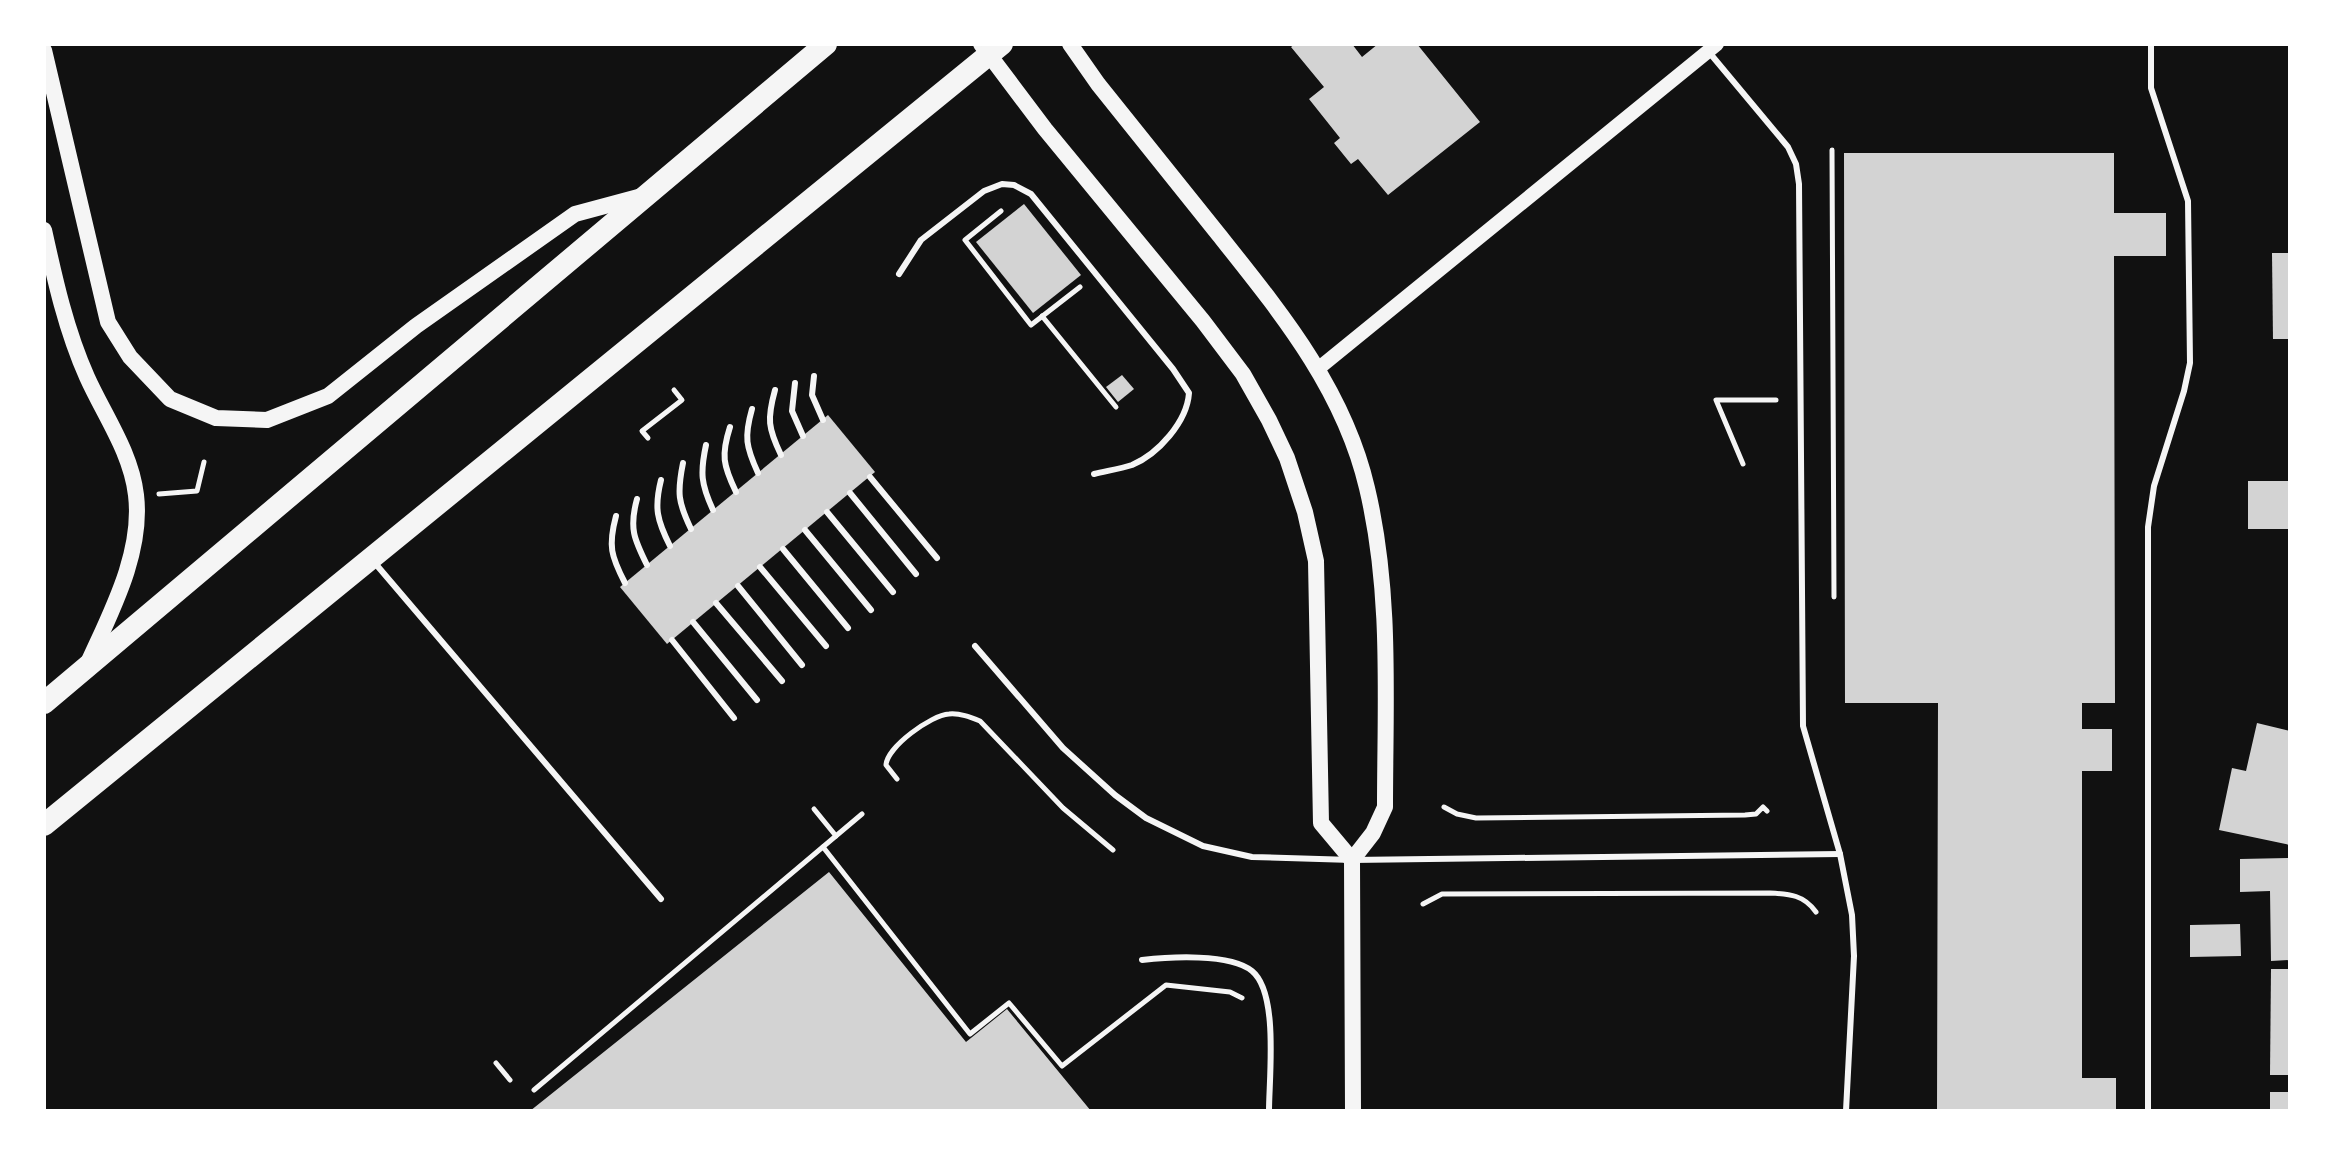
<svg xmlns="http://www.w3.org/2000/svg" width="2334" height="1155" font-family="'Noto Sans',sans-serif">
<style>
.building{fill:#d3d3d3}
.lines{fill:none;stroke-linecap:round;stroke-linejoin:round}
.path{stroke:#f5f5f5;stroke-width:5}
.service{stroke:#f5f5f5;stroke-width:6}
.tertiary{stroke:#f5f5f5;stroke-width:14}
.secondary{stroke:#f5f5f5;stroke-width:16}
.trunk{stroke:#f5f5f5;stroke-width:22}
</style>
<rect width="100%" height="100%" fill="#111"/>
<!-- building -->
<g class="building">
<polygon points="1295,44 1352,44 1362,57 1378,44 1417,44 1480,122 1388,195 1358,159 1351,164 1334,143 1340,138 1309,99 1324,87 1291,47"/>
<polygon points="1844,153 2114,153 2114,213 2166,213 2166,256 2114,256 2115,703 2082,703 2082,729 2112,729 2112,771 2082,771 2082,1078 2116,1078 2116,1111 1937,1111 1938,703 1845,703"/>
<polygon points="1024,204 1081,275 1033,313 976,242"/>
<polygon points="2272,253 2290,253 2290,339 2273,339"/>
<polygon points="1122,375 1134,389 1118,402 1106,387"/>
<polygon points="828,415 875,472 667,644 620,587"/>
<rect x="2248" y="481" width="42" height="48"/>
<polygon points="2257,723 2290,731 2290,845 2219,830 2232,768 2246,771"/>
<polygon points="2290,858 2290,960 2271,961 2270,891 2240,892 2240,859"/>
<polygon points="829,872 966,1042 1007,1009 1091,1111 530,1111"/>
<polygon points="2240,924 2241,956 2190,957 2190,925"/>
<polygon points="2271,969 2290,969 2290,1075 2270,1075"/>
<rect x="2270" y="1092" width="20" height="19"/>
</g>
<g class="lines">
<!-- path -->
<g class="path">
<polyline points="1832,150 1834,597"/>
<polyline points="1001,211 965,240 1031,325 1080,287"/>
<polyline points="1042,316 1116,407"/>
<polyline points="648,438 642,431 682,400 674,390"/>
<polyline points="1743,464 1716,400 1776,400"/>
<polyline points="159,494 197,491 204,462"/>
<path d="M897 779 886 765C887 747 931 715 949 714 960 713 970 717 980 721L1063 808 1113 850"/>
<polyline points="1444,807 1457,814 1476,818 1745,815 1756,814 1763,807 1767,811"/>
<polyline points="814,809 836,836"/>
<polyline points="823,847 970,1034 1009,1003 1062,1066 1166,985 1230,992 1242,998"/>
<path d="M1423 904 1442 894 1770 893C1790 894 1804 895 1816 912"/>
<polyline points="496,1063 510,1080"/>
<polyline points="534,1090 862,814"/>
</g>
<!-- service -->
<g class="service">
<polyline points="1708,51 1788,147 1796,164 1799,184 1803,726 1840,854 1852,915 1854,956 1846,1111"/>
<path d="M899 274 921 240 984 191 1002 184 1014 185 1031 194 1173 369 1189 393C1187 422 1158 454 1132 465 1120 469 1106 471 1094 474"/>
<polyline points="814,376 812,395 823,420"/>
<polyline points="795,383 792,411 803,436"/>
<path d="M775 390C767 419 768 428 781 455"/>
<path d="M752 409C744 437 746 447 758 473"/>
<path d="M730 427C721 455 723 465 736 492"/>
<path d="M706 445C700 473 701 484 713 510"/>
<path d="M683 463C677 493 678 502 691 529"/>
<polyline points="870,477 937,558"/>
<path d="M661 480C654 508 657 520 670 546"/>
<polyline points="850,493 916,574"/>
<path d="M637 499C629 528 634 539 647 565"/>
<polyline points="827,512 893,592"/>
<path d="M616 516C608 546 611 556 625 583"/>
<polyline points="805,530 871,610"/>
<polyline points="783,549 848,628"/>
<polyline points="374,562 661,899"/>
<polyline points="760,567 826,646"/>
<polyline points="738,586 802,665"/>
<polyline points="716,603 782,681"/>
<polyline points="693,622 757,700"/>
<polyline points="672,640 734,718"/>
<polyline points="975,646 1063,748 1115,795 1146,818 1203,846 1252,857 1352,860 1840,854"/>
<path d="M1142 960C1169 957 1230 953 1252 971 1279 993 1269 1078 1269 1111"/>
<polyline points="2148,1111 2148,527 2154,486 2184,391 2190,363 2188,201 2151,88 2151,44"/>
</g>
<!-- tertiary -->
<polyline class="tertiary" points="1319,368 1717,44"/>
<!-- secondary -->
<g class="secondary">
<polyline points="981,44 1045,129 1203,321 1243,374 1269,420 1287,458 1305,512 1316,561 1321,823 1352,860"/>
<path d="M1070 44 1098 84C1138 134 1179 185 1219 235 1281 313 1344 389 1367 488 1392 593 1385 701 1385 807L1373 833 1352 860 1353 1111"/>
<polyline points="44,50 108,322 130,357 170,399 216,418 267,420 328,396 416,326 575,214 642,196"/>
<path d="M44 230C55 280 66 330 87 377 104 415 131 452 136 495 143 553 111 612 88 663"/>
</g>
<!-- trunk -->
<g class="trunk">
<polyline points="44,703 826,44"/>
<polyline points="44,825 1002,44"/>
</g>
</g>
<!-- border -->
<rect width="2334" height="1155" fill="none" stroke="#ffffff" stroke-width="92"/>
</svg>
